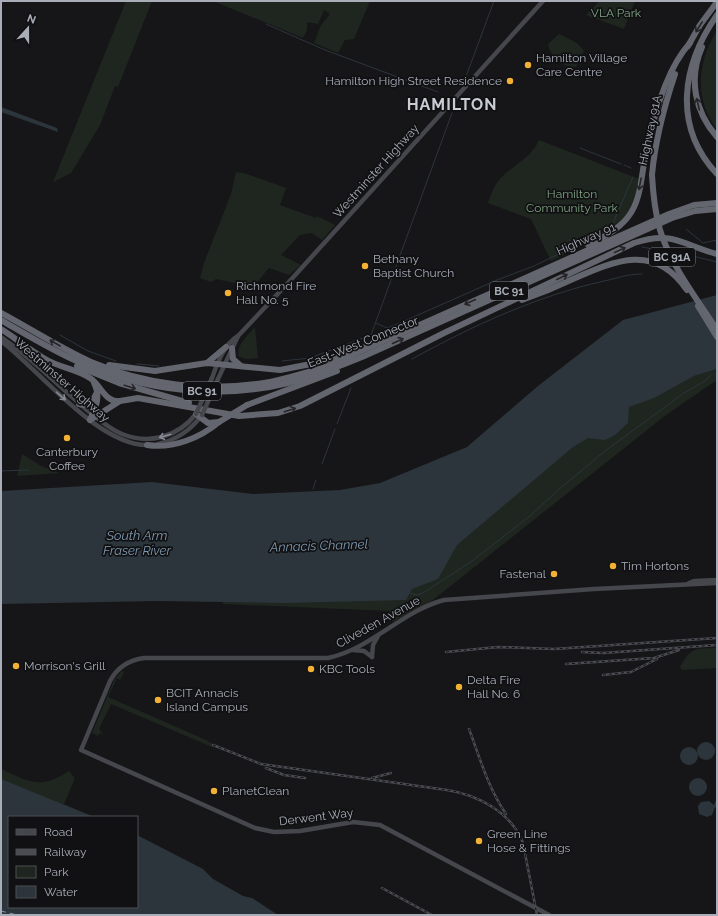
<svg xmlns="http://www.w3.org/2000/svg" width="718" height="916" font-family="Raleway,sans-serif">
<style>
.green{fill:#1e261f}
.water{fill:#2c353c}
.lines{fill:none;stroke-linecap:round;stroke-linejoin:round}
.stream{stroke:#2c353c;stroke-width:1}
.ferry{stroke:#7f9bb3;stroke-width:1;stroke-dasharray:5 4;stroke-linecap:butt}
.secondary{stroke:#45474d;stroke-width:4.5}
.highway{stroke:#63666e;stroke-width:6}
.rail-casing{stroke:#4a4c52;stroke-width:2.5}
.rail{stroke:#111113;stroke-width:1;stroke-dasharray:3;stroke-linecap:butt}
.secondary-bridge{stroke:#45474d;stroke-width:4.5}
.highway-bridge{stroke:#63666e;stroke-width:6}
.oneway{stroke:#26262a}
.oneway2{stroke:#858993}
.poi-dot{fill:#f2b134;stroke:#111113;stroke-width:1.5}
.labels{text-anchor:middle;stroke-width:3.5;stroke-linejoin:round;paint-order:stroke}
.shield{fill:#111113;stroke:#7b7e86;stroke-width:1}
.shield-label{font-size:11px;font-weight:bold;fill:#a8adb8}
.park-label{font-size:12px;fill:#7fa381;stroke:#111113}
.poi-label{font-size:12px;fill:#a8adb8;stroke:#111113;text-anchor:start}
.street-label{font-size:12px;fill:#a8adb8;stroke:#111113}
.water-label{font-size:13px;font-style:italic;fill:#7f9bb3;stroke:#111113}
.district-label{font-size:16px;font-weight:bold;letter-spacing:1px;fill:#c9ccd4;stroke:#111113}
</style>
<rect width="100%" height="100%" fill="#161618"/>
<!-- green -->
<g class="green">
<polygon points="126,1 152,1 118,87 115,86 100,125 71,173 53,182"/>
<polygon points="213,1 370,1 354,39 345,40 338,53 314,43 321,25 330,14 324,10 318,24 307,22 307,30 303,38"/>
<polygon points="600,1 635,1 624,29 586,15"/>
<path d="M717 31V129C694 101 697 61 717 31Z"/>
<path d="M559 34 577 43 584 51 576 67C563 68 550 57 548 44Z"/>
<path d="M539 140 639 179C636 192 634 206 625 217 607 238 576 249 551 261L531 219 488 203C491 195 493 187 499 180 512 165 531 159 539 140Z"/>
<polygon points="236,172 244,173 286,188 280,205 316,218 317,216 335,225 322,240 312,233 300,235 281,255 301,265 289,275 269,268 253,287 216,279 211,282 200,278 204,263 231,194"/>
<path d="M255 327 258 358 245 359 238 356C238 343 246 337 255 327Z"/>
<polygon points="717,369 717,380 666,415 433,600 393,622 390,611 223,604 223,602 573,438 642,397 694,376"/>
<polygon points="22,454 41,466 60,473 17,476"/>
<path d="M717 648V668L682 670 680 667C692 646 695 649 717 648Z"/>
<polygon points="122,671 124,672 120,680 117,678 108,697 206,740 213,744 212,747 111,704 99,729 104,735 100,733 98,736 92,733 114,680"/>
<path d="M1 769C30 782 40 790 69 771L75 778 64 804 94 817H12L1 814Z"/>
</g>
<!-- water -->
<g class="water">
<polygon points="1,107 57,128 58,132 1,112"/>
<polygon points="717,295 717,369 694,376 654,398 629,407 628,423 615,435 605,440 588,438 573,447 457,545 438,579 412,589 406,600 284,603 157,601 1,604 1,491 152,482 253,494 340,490 380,483 467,447 538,386 623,320"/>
<circle cx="706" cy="751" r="9"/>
<circle cx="689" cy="756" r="9"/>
<circle cx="698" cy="787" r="9"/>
<polygon points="1,779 94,817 9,817 9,907 137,907 137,835 203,869 213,879 243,896 252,898 278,915 1,915"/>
<polygon points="717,797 717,809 715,807 712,815 707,817 699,814 698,806 701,802 709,801 714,805"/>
</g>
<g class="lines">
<!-- stream -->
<g class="stream">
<polyline points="266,24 325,50 438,92"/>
<polyline points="464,82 494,1"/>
<polyline points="580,148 621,164"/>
<polyline points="624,165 631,168"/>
<polyline points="686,229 703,243 717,240"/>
<polyline points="642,247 665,251"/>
<polyline points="672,252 681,254 687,259"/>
<polyline points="678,265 693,256 717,262"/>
<polyline points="376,323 387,328 400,323 497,280 534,266 587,240 613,223 633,177"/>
<polyline points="60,335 88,351 116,361"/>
<path d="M412 359C472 326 537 296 604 281 619 278 626 274 642 274"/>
<polyline points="282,361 310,358 371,335 452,113"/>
<polyline points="137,364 159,366"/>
<polyline points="337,424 351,388"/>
<polyline points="322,464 335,429"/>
<polyline points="1,471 29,470"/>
<polyline points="313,489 316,480"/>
<polyline points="409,593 417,595 423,593 472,561 530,516 558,490 605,451 684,393 705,381 711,375"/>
</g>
<!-- ferry -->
<polyline class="ferry" points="1,911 17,915"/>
<!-- secondary -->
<g class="secondary">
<path d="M1 337C32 358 58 386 87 410 98 419 109 429 122 434 149 445 178 437 196 414"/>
<path d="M1 341C39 370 99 447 149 445"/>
<path d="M212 378C217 364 224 344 238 336L288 283 543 1"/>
<polyline points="218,379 238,336"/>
<path d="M158 444C176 440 190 431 201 416"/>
<polyline points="689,583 694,581 717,580"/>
<polyline points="353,650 364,651 372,657"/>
<polyline points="372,657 373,645 378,636"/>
<path d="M549 915 380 825 353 822 300 831 274 832 255 828 81 750 110 681C117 668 129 660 144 658H328C371 649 402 611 444 600L594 589 717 583"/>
</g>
<!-- highway -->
<g class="highway">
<path d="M717 15C682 65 672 126 717 174"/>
<polyline points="688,46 700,25 717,2"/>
<path d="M702 47C688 79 695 112 717 137"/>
<path d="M652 175C655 141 664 107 675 74"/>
<path d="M588 245C602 238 618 230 628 217 642 199 641 174 646 153 653 119 666 69 690 43"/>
<path d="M522 300C539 294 556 287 573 279 616 260 655 243 687 290"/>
<polyline points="698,306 717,337"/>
<path d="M1 313C31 329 60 348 91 362 145 385 206 392 264 383 284 380 303 373 323 368L669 214 694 205 717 203"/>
<path d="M1 320C27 335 53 351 81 363 145 391 219 400 288 383 313 376 338 367 362 357L672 218 695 211 717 209"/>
<path d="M1 329C17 339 31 351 47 360 61 368 77 369 90 378 101 385 105 403 120 401"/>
<polyline points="232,348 233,359 241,366"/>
<polyline points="207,363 226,347"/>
<polyline points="109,365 155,371 207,363 280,370 316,363 365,347"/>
<polyline points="77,366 119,383 189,403"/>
<polyline points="79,404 84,405 92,402 96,394"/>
<polyline points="247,405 337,371"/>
<polyline points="196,414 208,423 219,422"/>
<path d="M90 420 120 401 138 398 239 416 278 413 300 406 444 333 634 243C673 230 682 245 717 254"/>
<path d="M90 420C96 406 101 397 94 383"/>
<path d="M147 445C173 449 200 438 219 422"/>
</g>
<!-- rail casing -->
<g class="rail-casing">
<g id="rail">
<polyline points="446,652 498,647 554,649 717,638"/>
<polyline points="582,652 603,653 717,645"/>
<polyline points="566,664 654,658 679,650"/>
<polyline points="603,675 631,672 657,659"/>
<path d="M469 729C480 758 488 788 506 814"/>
<path d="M213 745 261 764 447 790C478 795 511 812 523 843L537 915"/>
<polyline points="266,768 284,775 305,778"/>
<polyline points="372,778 391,773"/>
<polyline points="382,888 432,915"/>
</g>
</g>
<!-- rail -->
<use href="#rail" class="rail"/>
<!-- secondary-bridge -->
<g class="secondary-bridge">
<polyline points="196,414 212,378"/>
<polyline points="202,415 218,379"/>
</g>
<!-- highway-bridge -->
<g class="highway-bridge">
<path d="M652 175C653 194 655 212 660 230 671 266 697 299 717 330"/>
<polyline points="219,422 247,405"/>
</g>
</g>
<!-- one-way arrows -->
<defs><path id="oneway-shaft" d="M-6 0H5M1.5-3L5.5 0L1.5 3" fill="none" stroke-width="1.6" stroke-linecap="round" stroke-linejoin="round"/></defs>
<g class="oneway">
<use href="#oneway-shaft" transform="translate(699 27) rotate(122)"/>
<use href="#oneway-shaft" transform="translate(698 104) rotate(-103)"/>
<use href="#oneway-shaft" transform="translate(640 184) rotate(101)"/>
<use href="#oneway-shaft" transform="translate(620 250) rotate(-25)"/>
<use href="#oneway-shaft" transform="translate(562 277) rotate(-26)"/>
<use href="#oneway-shaft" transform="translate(470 302) rotate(156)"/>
<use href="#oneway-shaft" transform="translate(398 341) rotate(-24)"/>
<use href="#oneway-shaft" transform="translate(55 343) rotate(-150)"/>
<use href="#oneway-shaft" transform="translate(130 387) rotate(18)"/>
<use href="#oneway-shaft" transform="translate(290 410) rotate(-18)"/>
</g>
<g class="oneway2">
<use href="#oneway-shaft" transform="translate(61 396) rotate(41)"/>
<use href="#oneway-shaft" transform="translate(165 436) rotate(164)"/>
</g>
<!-- markers -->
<g class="poi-dot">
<circle cx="528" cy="65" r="4"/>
<circle cx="510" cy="81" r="4"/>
<circle cx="365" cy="266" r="4"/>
<circle cx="228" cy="293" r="4"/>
<circle cx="67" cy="438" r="4"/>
<circle cx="613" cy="566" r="4"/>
<circle cx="554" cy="574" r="4"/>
<circle cx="16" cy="666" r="4"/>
<circle cx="311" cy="669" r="4"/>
<circle cx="459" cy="687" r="4"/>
<circle cx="158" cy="700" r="4"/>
<circle cx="214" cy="791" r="4"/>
<circle cx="479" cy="841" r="4"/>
</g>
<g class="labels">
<!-- shield labels -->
<g class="shield">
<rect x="649" y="248" width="46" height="18" rx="3"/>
<rect x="490" y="282" width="38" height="18" rx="3"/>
<rect x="183" y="382" width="38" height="18" rx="3"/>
</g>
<g class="shield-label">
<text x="672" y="261">BC 91A</text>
<text x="509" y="295">BC 91</text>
<text x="202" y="395">BC 91</text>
</g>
<!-- park labels -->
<g class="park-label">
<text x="616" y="17">VLA Park</text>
<text x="572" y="198">Hamilton<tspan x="572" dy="14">Community Park</tspan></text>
</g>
<!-- poi labels -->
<g class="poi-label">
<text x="536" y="62">Hamilton Village<tspan x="536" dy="14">Care Centre</tspan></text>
<text x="502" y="85" text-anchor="end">Hamilton High Street Residence</text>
<text x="373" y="263">Bethany<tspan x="373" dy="14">Baptist Church</tspan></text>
<text x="236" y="290">Richmond Fire<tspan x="236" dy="14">Hall No. 5</tspan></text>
<text x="67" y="456" text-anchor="middle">Canterbury<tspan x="67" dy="14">Coffee</tspan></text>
<text x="621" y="570">Tim Hortons</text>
<text x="546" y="578" text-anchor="end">Fastenal</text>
<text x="24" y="670">Morrison's Grill</text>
<text x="319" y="673">KBC Tools</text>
<text x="467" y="684">Delta Fire<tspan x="467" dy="14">Hall No. 6</tspan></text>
<text x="166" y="697">BCIT Annacis<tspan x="166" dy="14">Island Campus</tspan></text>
<text x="222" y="795">PlanetClean</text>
<text x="487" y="838">Green Line<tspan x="487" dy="14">Hose &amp; Fittings</tspan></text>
</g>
<!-- street labels -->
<g class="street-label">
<text transform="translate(650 130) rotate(-78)" y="4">Highway 91A</text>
<text transform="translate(376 171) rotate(-48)" y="4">Westminster Highway</text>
<text transform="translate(586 239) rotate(-24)" y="4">Highway 91</text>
<text transform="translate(363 342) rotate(-22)" y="4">East-West Connector</text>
<text transform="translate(62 380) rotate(41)" y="4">Westminster Highway</text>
<text transform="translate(378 622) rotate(-29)" y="4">Cliveden Avenue</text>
<text transform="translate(316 817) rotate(-7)" y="4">Derwent Way</text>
</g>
<!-- water labels -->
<g class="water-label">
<text x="137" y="540">South Arm<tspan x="137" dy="15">Fraser River</tspan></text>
<text transform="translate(319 545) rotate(-2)" y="5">Annacis Channel</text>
</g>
<!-- district labels -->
<g class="district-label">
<text x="452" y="110">HAMILTON</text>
</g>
</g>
<!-- border -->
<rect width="718" height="916" fill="none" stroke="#a8adb8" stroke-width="4"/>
<!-- legend -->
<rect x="8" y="816" width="130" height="92" fill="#111113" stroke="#4d4f55"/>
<rect x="16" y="829" width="20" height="6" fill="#45474d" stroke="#4d4f55"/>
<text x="44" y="836" font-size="12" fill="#a8adb8">Road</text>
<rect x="16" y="849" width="20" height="6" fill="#4a4c52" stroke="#4d4f55"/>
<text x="44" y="856" font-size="12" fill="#a8adb8">Railway</text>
<rect x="16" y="866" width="20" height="12" fill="#1e261f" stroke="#4d4f55"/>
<text x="44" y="876" font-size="12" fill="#a8adb8">Park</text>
<rect x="16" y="886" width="20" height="12" fill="#2c353c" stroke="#4d4f55"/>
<text x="44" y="896" font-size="12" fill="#a8adb8">Water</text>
<!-- north arrow -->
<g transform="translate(28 28) rotate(21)" stroke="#111113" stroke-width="3" paint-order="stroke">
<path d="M0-3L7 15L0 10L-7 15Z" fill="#a8adb8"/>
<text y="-6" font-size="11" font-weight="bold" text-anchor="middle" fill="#a8adb8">N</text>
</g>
</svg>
